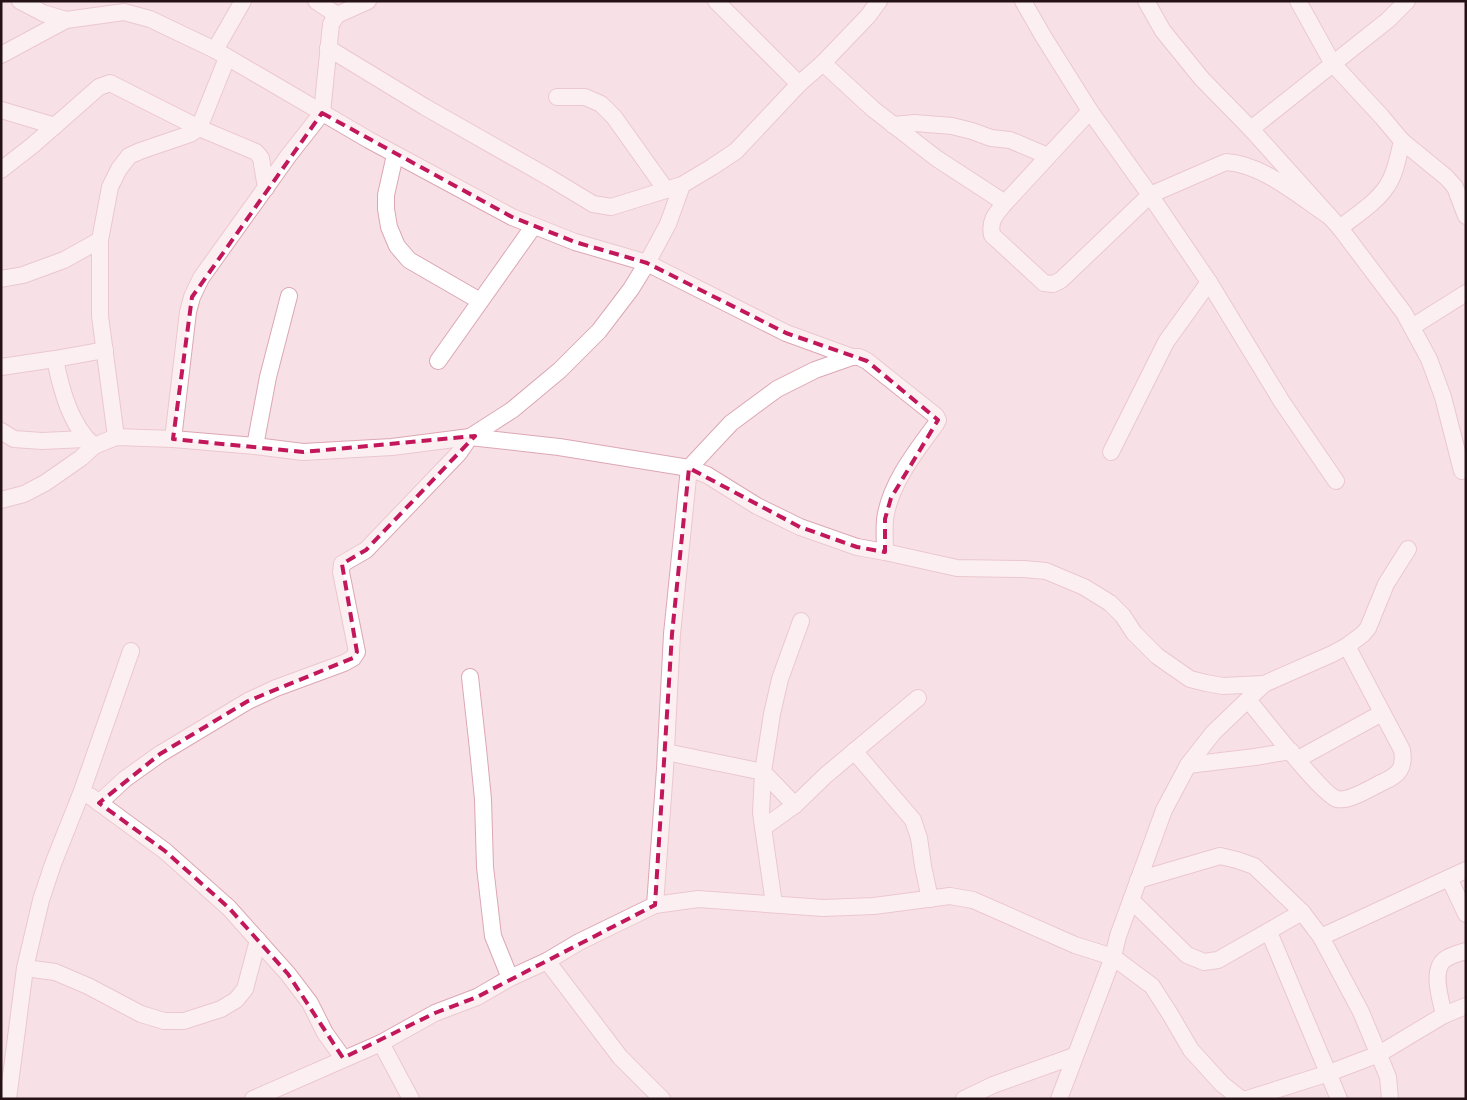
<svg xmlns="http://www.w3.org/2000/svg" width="1467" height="1100" font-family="'Noto Sans',sans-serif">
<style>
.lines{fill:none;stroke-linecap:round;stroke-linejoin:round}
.street-casing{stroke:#dca7b4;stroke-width:18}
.street{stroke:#fff;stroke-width:16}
.marked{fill:none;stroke:#c2185b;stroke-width:4;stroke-dasharray:10 6;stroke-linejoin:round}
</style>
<rect width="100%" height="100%" fill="#f7e1e6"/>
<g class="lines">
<!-- street casing -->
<g class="street-casing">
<g id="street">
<polyline points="20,1 43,13 66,20 124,12 150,19 215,50 369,140 512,217 575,242 647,263 786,333 852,357"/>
<polyline points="316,1 337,15"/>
<polyline points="716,1 799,84"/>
<polyline points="1023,1 1043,36 1090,111 1150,195 1209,282 1282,402 1336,481"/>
<polyline points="1146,1 1163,31 1202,79 1251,129 1340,228 1404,313 1429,359 1443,397 1462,471"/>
<polyline points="1298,1 1333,64 1382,117 1402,141 1446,177 1455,187 1466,216"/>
<polyline points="328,48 425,107 550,178 593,204 611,207 682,185"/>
<polyline points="215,50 243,1"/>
<polyline points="1,55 66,20"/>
<polyline points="823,63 873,109 936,158 1005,203"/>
<polyline points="557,97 585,97 601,104 614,117 666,190"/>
<polyline points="1,110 55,126"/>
<path d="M1090 111 1005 203C996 214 989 220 992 235L1044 283 1053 284 1061 280 1150 195 1226 162C1262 164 1299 196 1329 216"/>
<polyline points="893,125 915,123 952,126 972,131 991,138 1010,140 1048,156"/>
<polyline points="1251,129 1388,20 1407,1"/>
<polyline points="395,155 386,195 386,209 389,227 397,246 409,260 480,301"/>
<polyline points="1,170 33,145 99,87 110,83 199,128 256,152 261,158 266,188"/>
<path d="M1340 228C1356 215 1376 203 1387 186 1396 173 1398 156 1402 141"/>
<polyline points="1,279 23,275 64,260 100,240"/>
<polyline points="1412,327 1466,293"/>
<path d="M55 359C61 389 70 425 94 446"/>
<polyline points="438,361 533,227"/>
<polyline points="1,367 55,359 105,350"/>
<polyline points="1,431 14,439 42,441 85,439"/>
<polyline points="116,437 100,316 100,240 110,187 119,169 129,156 140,151 190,134 199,128 227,58"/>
<polyline points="173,439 188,312 192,297 201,278 289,155 322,113 331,24 337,15 368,1"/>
<polyline points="255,446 268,377 289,296"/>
<polyline points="1111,452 1166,342 1209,282"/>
<polyline points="1,500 24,494 45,483 81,458 94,446 116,437 173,439 255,446 303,452 392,447 470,437 559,447 689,468 707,475 757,506 800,527 857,547 885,552 957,568 1024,569 1046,571 1084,587 1110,603 1123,616 1134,633 1157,656 1190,679 1206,683 1223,686 1264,684"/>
<polyline points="470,677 478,749 483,799 485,867 493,936 510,978"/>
<path d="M1248 700C1262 716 1322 795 1337 799 1349 802 1372 787 1383 782 1399 775 1405 768 1402 750L1347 646"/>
<polyline points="854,751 913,820 919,838 923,866 930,899"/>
<polyline points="666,752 763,772 795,805"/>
<polyline points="1298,759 1382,713"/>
<polyline points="1188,765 1255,757 1291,751"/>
<polyline points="90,796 165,851 229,908 288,974 310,1003 325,1033 343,1058"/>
<polyline points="99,803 125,779 160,754 248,701 276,688 344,663 353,658 357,652 341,572 342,564 366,550 459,453 470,437 512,410 560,370 599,331 631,289 647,263 668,224 682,185 712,167 736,151 799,84 823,63 868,16 879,1"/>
<polyline points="763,828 795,805 826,775 918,698"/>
<polyline points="1449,878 1466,914"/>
<polyline points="1138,880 1220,856 1237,860 1254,866 1302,912 1321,937 1466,870"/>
<polyline points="1131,900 1187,955 1204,962 1218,960 1302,912"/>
<polyline points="774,904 761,813 763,772 772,714 780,679 801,621"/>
<path d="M655 905 665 769 672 634 689 468 731 423 777 389 815 370 852 357H859L867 361 936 416 938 420 936 424C916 451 889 485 885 520 884 530 885 541 885 552"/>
<polyline points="1269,932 1339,1099"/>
<polyline points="1321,937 1361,1012 1388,1077 1390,1099"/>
<polyline points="547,961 620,1057 662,1099"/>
<polyline points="25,968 55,972 88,986 141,1014 164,1021 184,1021 221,1009 236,1000 245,989 258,940"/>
<path d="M1444 1015C1441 1001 1431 971 1444 960 1449 956 1459 953 1466 951"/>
<polyline points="381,1043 411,1099"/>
<polyline points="8,1099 25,968 41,900 53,864 82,791 131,651"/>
<polyline points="253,1099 381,1043 435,1013 477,997 510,978 547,961 579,942 655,905 698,899 823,908 874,906 950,896 973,900 1075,945 1113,957 1152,986 1170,1014 1191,1050 1222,1084 1241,1099"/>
<polyline points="964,1099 993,1085 1074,1056"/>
<polyline points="1059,1099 1113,957 1118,936 1164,810 1188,765 1213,733 1264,684 1332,654 1347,646 1363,634 1368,628 1386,584 1408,549"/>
<polyline points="1247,1099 1329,1073 1379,1054 1444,1015 1466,1006"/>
</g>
</g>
<!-- street -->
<use href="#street" class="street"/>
</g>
<!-- marked area -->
<path d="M0 0H1467V1100H0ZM322 113 512 217 575 242 647 263 786 333 867 361 938 420 891 498 885 519V552L857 547 800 527 689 468 672 634 655 905 477 997 435 1013 343 1058 288 974 229 908 165 851 99 803 160 754 248 701 353 658 357 652 342 564 366 550 475 436 303 452 173 439 192 297Z" fill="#f7e1e6" fill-opacity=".55" fill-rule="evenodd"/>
<path class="marked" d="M322 113 512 217 575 242 647 263 786 333 867 361 938 420 891 498 885 519V552L857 547 800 527 689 468 672 634 655 905 477 997 435 1013 343 1058 288 974 229 908 165 851 99 803 160 754 248 701 353 658 357 652 342 564 366 550 475 436 303 452 173 439 192 297Z"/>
<!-- border -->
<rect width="1467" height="1100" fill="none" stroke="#251217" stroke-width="5"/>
</svg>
